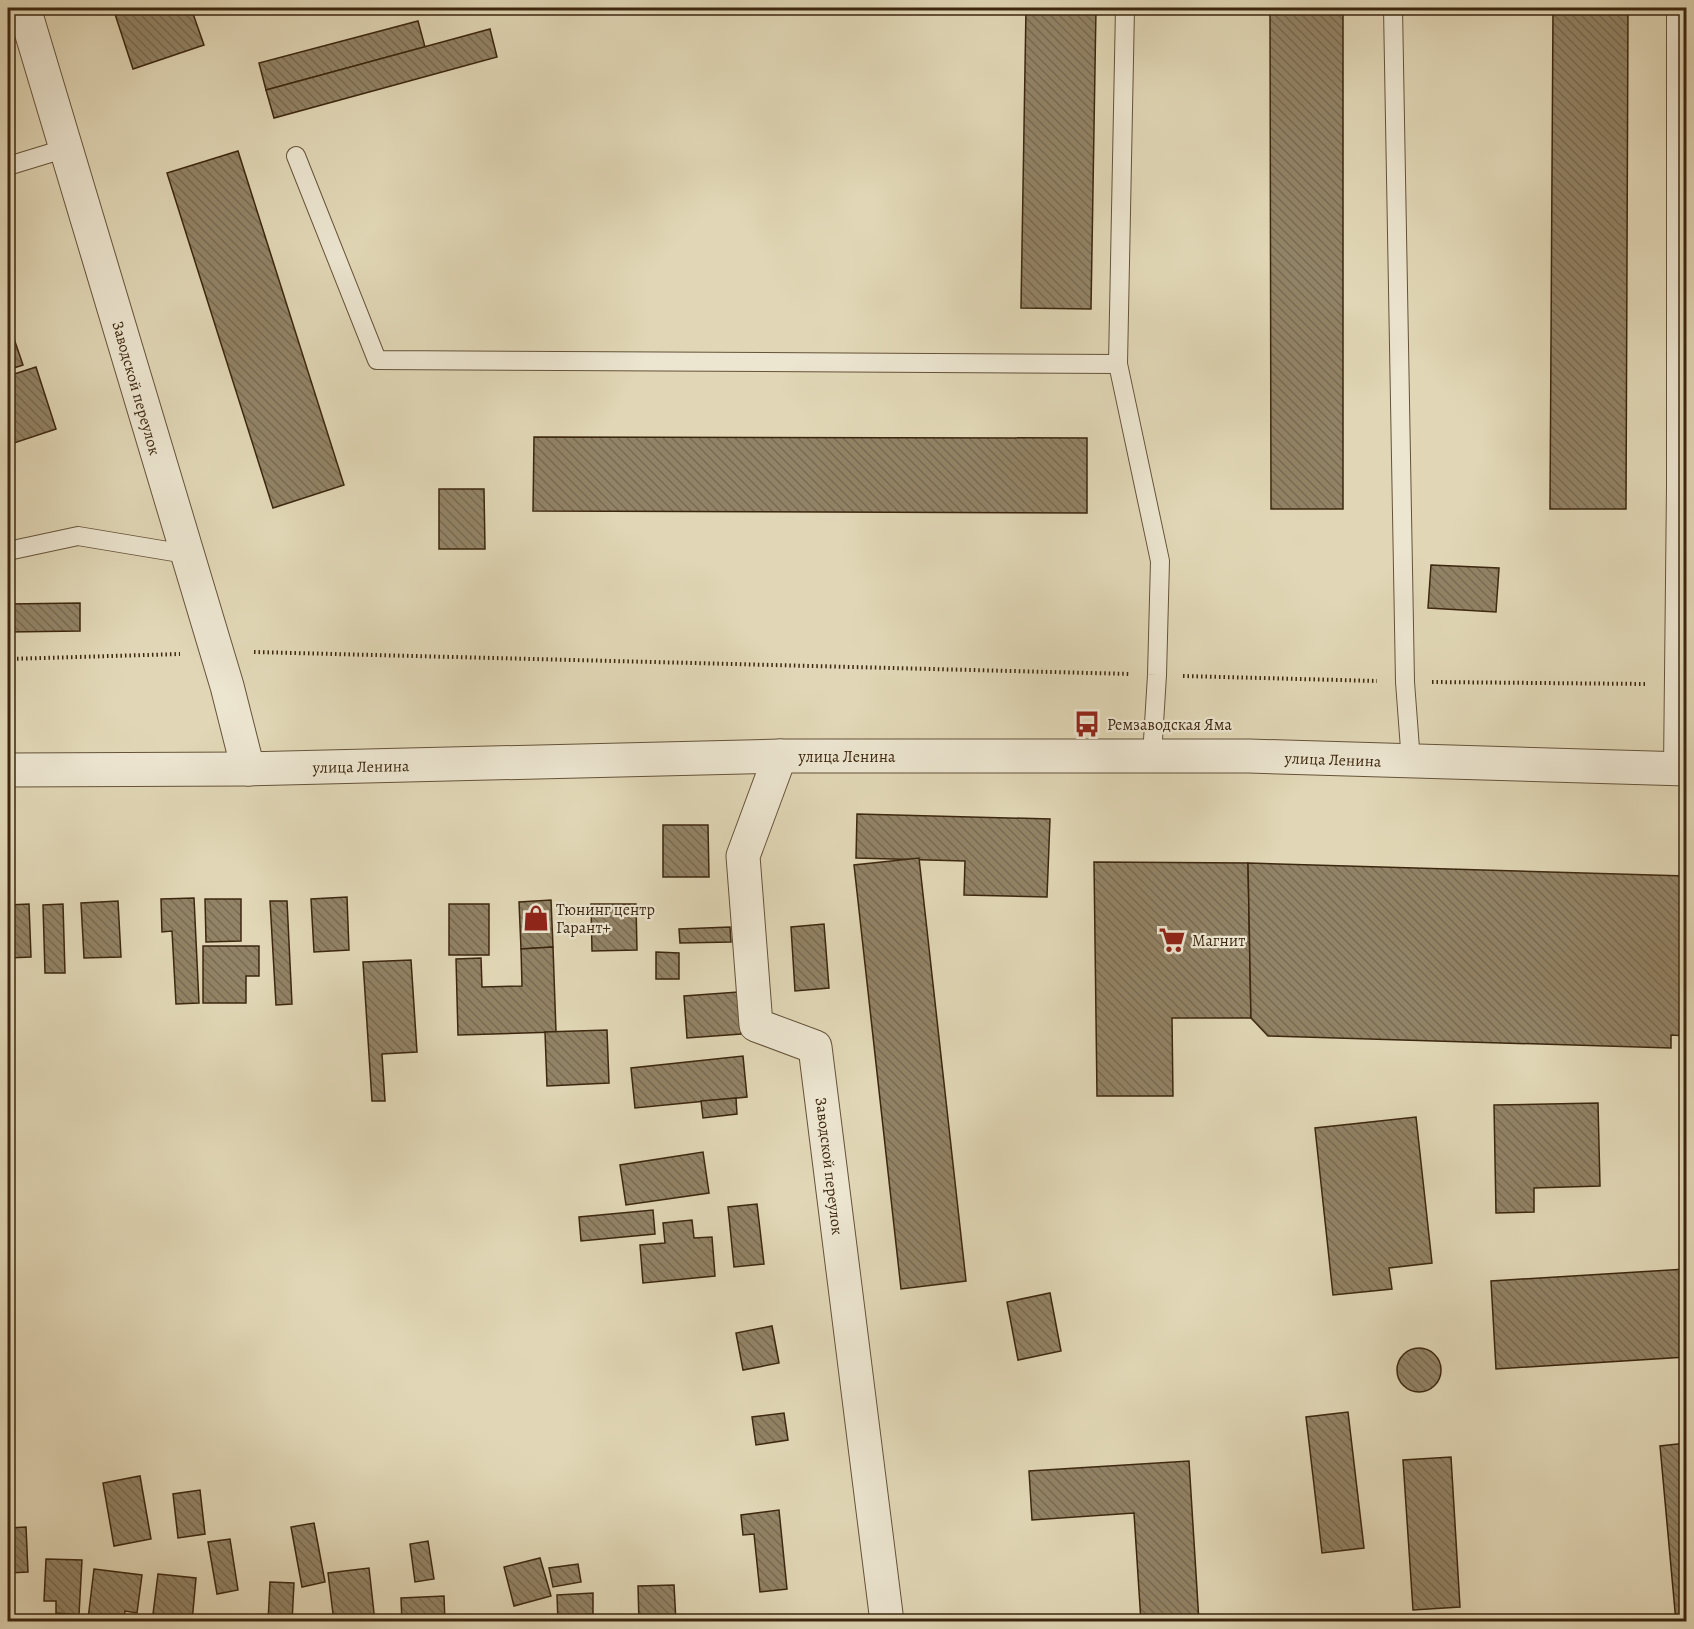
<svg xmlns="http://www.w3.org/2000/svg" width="1694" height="1629" font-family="Alegreya,serif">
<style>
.building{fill:url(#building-back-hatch);stroke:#3c270f;stroke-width:1.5}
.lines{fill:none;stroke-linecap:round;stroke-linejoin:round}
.service-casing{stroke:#655339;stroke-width:20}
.minor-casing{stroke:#655339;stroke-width:35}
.tertiary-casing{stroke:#655339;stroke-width:35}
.path{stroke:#3c270f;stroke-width:4;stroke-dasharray:1.5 3;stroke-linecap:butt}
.service{stroke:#ece5d0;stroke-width:18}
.minor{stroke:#ece5d0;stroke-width:33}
.tertiary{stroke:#ece5d0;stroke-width:33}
.labels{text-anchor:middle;stroke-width:4.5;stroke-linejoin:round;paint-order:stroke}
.street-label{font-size:16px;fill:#3c270f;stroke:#ece5d0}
.poi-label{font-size:16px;fill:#3c270f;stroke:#ece5d0;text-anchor:start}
</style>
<defs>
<pattern id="building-back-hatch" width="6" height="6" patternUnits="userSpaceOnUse" patternTransform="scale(1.5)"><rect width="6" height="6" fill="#928366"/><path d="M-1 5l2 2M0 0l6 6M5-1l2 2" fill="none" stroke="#786b52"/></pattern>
</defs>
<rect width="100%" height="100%" fill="#e1d7b6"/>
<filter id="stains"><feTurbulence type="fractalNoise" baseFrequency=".00333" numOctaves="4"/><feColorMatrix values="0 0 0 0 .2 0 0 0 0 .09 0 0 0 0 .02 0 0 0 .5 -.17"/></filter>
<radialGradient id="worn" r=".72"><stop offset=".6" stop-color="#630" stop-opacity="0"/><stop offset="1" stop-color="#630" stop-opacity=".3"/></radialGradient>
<!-- building -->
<g class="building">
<polygon points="113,8 191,8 204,45 133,69"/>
<polygon points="1026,8 1096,8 1091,309 1021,308"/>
<polygon points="1270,8 1343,8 1343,509 1271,509"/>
<polygon points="1553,8 1628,8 1626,509 1550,509"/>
<polygon points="418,21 425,47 266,90 259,63"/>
<polygon points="490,29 497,57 274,118 266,90"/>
<polygon points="238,151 344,485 273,508 167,173"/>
<polygon points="8,321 23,365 8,370"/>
<polygon points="36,367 56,429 8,445 8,376"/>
<polygon points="534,437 1087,438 1087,513 533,511"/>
<polygon points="439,489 484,489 485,549 439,549"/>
<polygon points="1431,565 1499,568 1496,612 1428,608"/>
<polygon points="80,603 80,631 8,632 8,604"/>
<polygon points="857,814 1050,819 1047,897 964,895 965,861 856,858"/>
<polygon points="663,825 708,825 709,877 663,877"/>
<polygon points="919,858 966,1281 901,1289 854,865"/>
<polygon points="1094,862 1248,863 1251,1018 1172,1018 1173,1096 1097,1096"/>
<polygon points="1248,863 1686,876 1686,1036 1671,1035 1671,1048 1268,1036 1251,1018"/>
<polygon points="347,897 349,950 314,952 311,899"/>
<polygon points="194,898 199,1003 176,1004 172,931 162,932 161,899"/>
<polygon points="205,899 241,899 241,941 206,942"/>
<polygon points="551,900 553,947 521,949 519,902"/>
<polygon points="118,901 121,957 84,958 81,903"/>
<polygon points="270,901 287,901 292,1004 276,1005"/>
<polygon points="29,904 31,957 8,958 8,905"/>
<polygon points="63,904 65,973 45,973 43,905"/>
<rect x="449" y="904" width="40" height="51"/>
<polygon points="591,904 636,904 637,950 592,951"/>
<polygon points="824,924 829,988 795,991 791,927"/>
<polygon points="730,927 731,942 680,943 679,929"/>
<polygon points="203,946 259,946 259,976 246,976 246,1003 203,1003"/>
<polygon points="553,947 556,1032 458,1035 456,959 481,958 482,987 522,986 521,949"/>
<polygon points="656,952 679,953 679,979 656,979"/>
<polygon points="411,960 417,1052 382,1054 385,1101 372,1101 363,962"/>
<polygon points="738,992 741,1034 687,1038 684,996"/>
<polygon points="607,1030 609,1083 547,1086 545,1032"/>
<polygon points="743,1056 747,1097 635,1108 631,1068"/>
<polygon points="736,1098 737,1114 703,1118 701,1101"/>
<polygon points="1598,1103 1600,1186 1534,1188 1534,1212 1496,1213 1494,1105"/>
<polygon points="1416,1117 1432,1263 1389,1268 1392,1289 1333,1295 1315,1128"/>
<polygon points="703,1152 709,1193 626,1205 620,1165"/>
<polygon points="757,1204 764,1264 734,1267 728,1207"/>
<polygon points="653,1210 655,1234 581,1241 579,1217"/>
<polygon points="692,1220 694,1238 712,1237 715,1276 643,1283 640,1245 665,1243 663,1223"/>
<polygon points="1686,1269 1686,1357 1496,1369 1491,1281"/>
<polygon points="1050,1293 1061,1351 1018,1360 1007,1302"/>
<polygon points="772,1326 779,1363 743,1370 736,1333"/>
<circle cx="1419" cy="1370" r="22"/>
<polygon points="1348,1412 1364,1548 1322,1553 1306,1417"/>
<polygon points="784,1413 788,1440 756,1445 752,1417"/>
<polygon points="1686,1443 1686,1622 1676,1622 1660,1446"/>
<polygon points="1451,1457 1460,1607 1413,1610 1403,1460"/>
<polygon points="1189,1461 1199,1622 1141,1622 1134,1513 1032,1520 1029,1471"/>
<polygon points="140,1476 151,1539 114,1546 103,1483"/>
<polygon points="200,1490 205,1534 178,1538 173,1494"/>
<polygon points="779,1510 787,1589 760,1592 754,1534 743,1535 741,1515"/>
<polygon points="314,1523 325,1582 302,1587 291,1527"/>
<polygon points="26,1527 28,1572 8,1573 8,1528"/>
<polygon points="230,1539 238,1590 217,1594 208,1542"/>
<polygon points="428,1541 434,1579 415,1582 410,1544"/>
<polygon points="540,1558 551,1596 514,1606 504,1567"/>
<polygon points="46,1559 82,1560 79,1615 56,1613 56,1601 44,1601"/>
<polygon points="578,1564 581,1582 553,1587 549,1568"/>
<polygon points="369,1568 375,1622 334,1622 328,1573"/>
<polygon points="94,1569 142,1575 137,1613 125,1611 124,1622 88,1619"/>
<polygon points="158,1574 196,1578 192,1622 152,1622"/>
<polygon points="270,1582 294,1583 292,1622 268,1622"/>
<polygon points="674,1585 676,1622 639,1622 638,1586"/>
<polygon points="593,1593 593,1614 581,1615 581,1622 558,1622 557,1595"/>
<polygon points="444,1596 445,1622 402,1622 401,1598"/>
</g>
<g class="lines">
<!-- service casing -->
<g class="service-casing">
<g id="service">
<polyline points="1393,8 1405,682 1411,762"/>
<polyline points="296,156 377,360 1118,364 1160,561 1157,675 1152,756"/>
<polyline points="8,166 67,148"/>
<polyline points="1118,364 1125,8"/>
<polyline points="8,551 78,536 186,554"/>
<polyline points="1673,770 1676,487 1676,8"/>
</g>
</g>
<!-- minor casing -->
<g class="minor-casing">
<g id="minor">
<polyline points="24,8 227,686 248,769"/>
<polyline points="780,756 743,856 756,1025 815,1047 887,1622"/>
</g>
</g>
<!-- tertiary casing -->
<g class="tertiary-casing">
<polyline id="tertiary" points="8,770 248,769 780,756 1249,756 1686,769"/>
</g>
<!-- path -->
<g class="path">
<polyline points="254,652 1131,674"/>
<polyline points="8,659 180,654"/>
<polyline points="1183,676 1377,681"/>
<polyline points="1432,682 1647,684"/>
</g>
<!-- service -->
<use href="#service" class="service"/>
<!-- minor -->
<use href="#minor" class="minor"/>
<!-- tertiary -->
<use href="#tertiary" class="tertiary"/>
</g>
<!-- icons -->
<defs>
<g id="bus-bare" transform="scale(2.07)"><path d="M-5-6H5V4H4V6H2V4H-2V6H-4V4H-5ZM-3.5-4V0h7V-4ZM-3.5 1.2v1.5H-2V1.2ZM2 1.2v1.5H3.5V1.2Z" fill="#8f2418" stroke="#ece5d0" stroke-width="2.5" paint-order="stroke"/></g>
<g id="shop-bare" transform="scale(2.07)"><path d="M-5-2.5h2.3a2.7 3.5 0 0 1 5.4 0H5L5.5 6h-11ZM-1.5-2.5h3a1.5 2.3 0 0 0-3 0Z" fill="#8f2418" stroke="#ece5d0" stroke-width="2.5" paint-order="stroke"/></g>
<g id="supermarket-bare" transform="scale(2.07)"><path d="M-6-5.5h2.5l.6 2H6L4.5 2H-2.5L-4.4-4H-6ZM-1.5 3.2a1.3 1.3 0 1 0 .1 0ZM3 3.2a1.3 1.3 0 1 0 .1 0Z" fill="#8f2418" stroke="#ece5d0" stroke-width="2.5" paint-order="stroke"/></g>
</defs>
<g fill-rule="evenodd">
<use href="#bus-bare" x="1087" y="724"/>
<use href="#shop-bare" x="536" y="918"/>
<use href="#supermarket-bare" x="1172" y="940"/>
</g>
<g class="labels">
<!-- street labels -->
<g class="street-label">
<text transform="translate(137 388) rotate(74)" y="6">Заводской переулок</text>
<text x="847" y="762">улица Ленина</text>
<text transform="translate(1333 759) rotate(2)" y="6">улица Ленина</text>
<text transform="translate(361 766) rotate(-1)" y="6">улица Ленина</text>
<text transform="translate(830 1166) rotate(83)" y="6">Заводской переулок</text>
</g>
<!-- poi labels -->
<g class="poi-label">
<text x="1107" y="730">Ремзаводская Яма</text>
<text x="556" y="915">Тюнинг центр<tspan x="556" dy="18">Гарант+</tspan></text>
<text x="1192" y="946">Магнит</text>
</g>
</g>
<!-- margin -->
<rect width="1694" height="1629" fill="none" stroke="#e1d7b6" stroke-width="30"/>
<rect x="9" y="9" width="1676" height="1611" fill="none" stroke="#3c270f" stroke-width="3"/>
<rect x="15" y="15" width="1664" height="1599" fill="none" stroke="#3c270f" stroke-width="1.5"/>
<rect width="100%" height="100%" filter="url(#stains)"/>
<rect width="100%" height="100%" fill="url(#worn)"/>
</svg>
